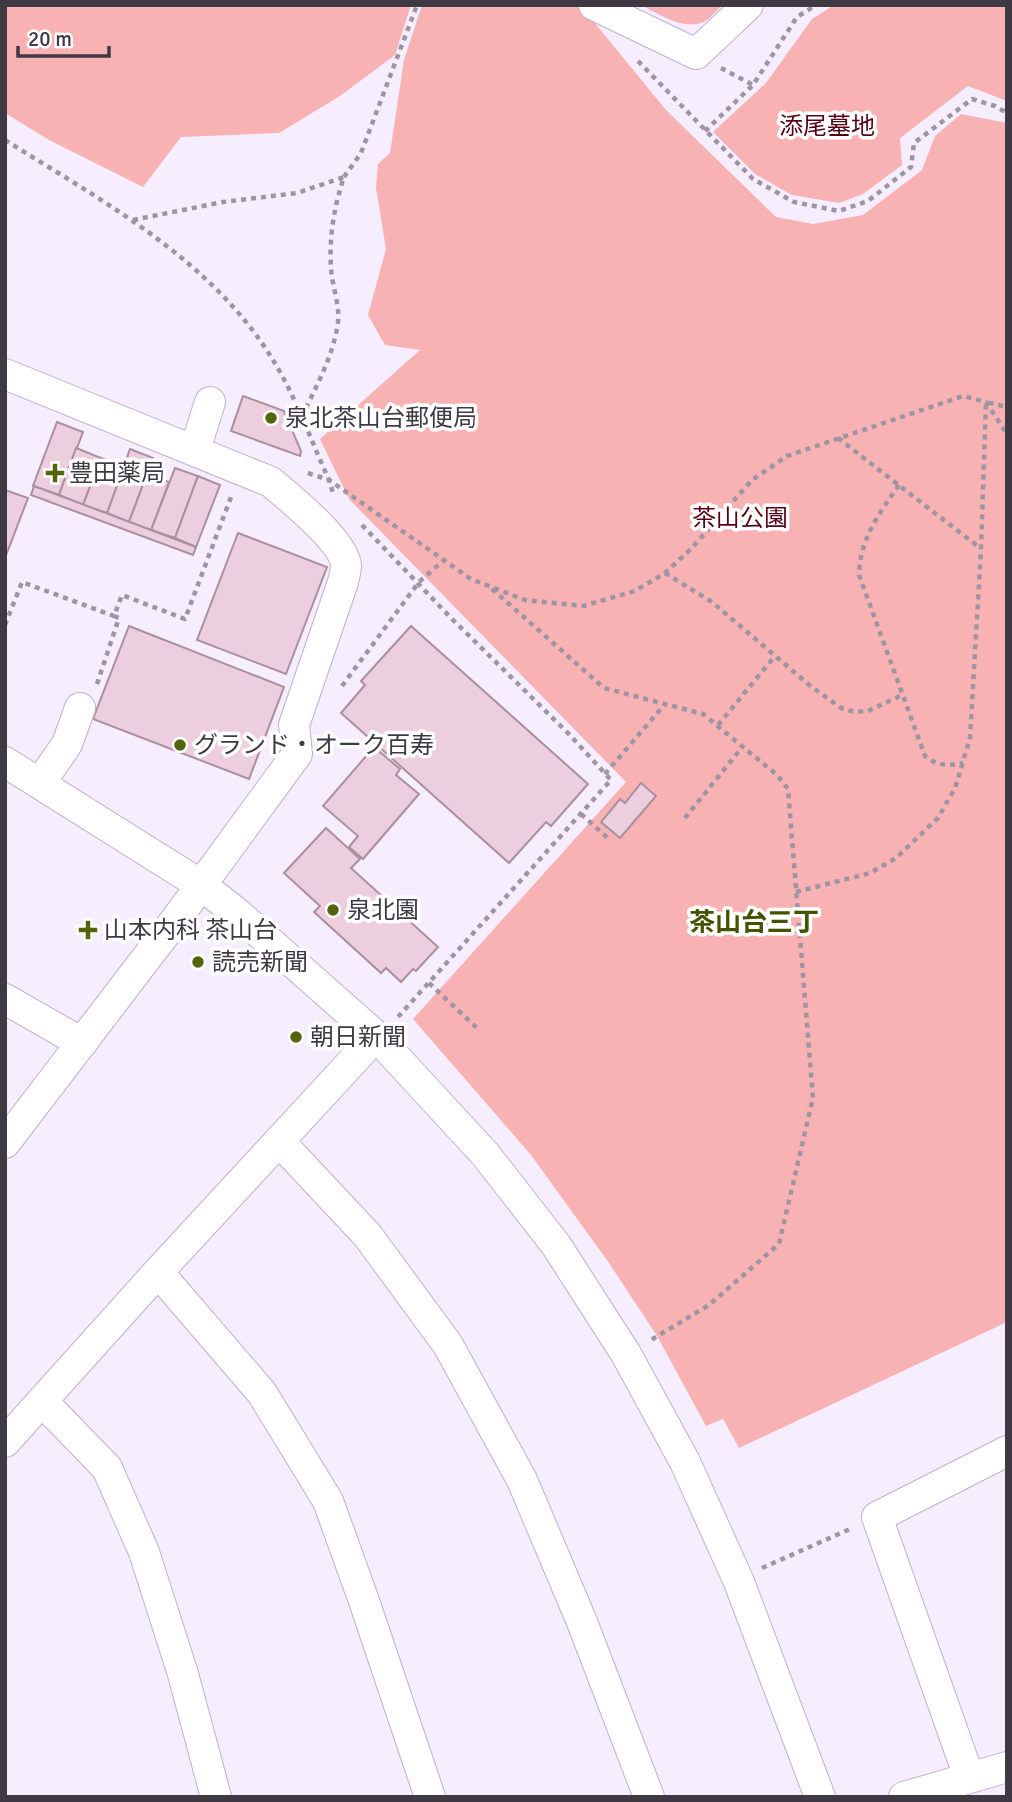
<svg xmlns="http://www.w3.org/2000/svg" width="1012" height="1802" font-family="Signika,'Noto Sans JP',sans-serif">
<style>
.green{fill:#f8b2b3}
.building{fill:#eccedf;stroke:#ab8f9f;stroke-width:2}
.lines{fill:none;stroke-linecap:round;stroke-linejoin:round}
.minor-casing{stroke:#bfb1cc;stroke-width:32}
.path{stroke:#9d95a3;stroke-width:4.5;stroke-dasharray:5 5;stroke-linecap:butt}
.minor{stroke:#fff;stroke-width:30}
.poi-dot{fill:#54640b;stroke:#fff;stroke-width:2.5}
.labels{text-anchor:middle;stroke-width:7;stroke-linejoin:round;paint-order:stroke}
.park-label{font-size:24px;fill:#560315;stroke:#fff}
.poi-label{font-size:24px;fill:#3f3944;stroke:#fff;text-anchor:start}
.neighbourhood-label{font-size:26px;font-weight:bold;fill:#455300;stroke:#fff}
</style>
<rect width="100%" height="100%" fill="#f6edfe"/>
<!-- green -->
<g class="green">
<polygon points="5,5 411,5 395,55 340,96 279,133 181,137 143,187 49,140 5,113"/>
<polygon points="422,5 580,5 666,110 776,217 813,224 863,215 922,170 935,136 961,114 1007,123 1007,1322 739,1448 723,1419 706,1426 657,1336 609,1263 531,1155 413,1019 626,782 349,499 320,439 420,350 385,345 368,315 386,249 376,188 378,164 390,153 404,60"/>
<path d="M641 5H722C717 10 711 18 705 21 685 32 659 14 641 5Z"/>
<polygon points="834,5 1007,5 1007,101 968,86 900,138 902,165 863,194 839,203 792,195 755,174 713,132 766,83 812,19"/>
</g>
<!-- building -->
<g class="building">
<polygon points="243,396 284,411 301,451 300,456 231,431"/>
<polygon points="57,422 83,432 59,495 33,486"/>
<polygon points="76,448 101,458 83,505 59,495"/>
<polygon points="130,449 153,458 129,522 107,513"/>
<polygon points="101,458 124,466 107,513 83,505"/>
<polygon points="175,468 198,476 175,538 151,530"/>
<polygon points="147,474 169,482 151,530 129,522"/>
<polygon points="198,476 220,485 196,547 175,538"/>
<polygon points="34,486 196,547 193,555 31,495"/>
<polygon points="5,490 28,498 5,558"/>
<polygon points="238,533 327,567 286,674 197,640"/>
<polygon points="129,626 284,687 249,779 93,719"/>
<polygon points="411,626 588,784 551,826 546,822 509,863 341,713 365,685 361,681"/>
<polygon points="374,747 400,769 396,775 419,794 363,859 349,847 358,836 323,806"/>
<polygon points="641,783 656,796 620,838 601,822 620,799 625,803"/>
<polygon points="326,828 360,859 351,868 438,947 416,971 413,969 401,982 386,968 381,973 314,912 320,906 284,873"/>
</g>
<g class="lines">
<!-- minor casing -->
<g class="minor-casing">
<g id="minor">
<polyline points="594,5 696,54 748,5"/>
<path d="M5 374 271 482C290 498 344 542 346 565 346 571 344 577 343 582L294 725 297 754 174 922 5 1143"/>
<polyline points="195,450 210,402"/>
<polyline points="5,762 201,885 237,913 376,1036 485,1154 556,1245 626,1354 685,1462 739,1582 820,1797"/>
<polyline points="40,783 67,744 80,708"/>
<polyline points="5,999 82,1043"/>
<polyline points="279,1141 368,1236 448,1345 522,1480 582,1622 649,1797"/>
<polyline points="158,1272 262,1393 328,1501 364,1601 430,1797"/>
<polyline points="42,1401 107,1468 144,1552 183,1674 216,1797"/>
<polyline points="5,1442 158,1272 376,1036"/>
<polyline points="969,1777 877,1517 1007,1451"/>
<polyline points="904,1797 1007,1767"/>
</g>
</g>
<!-- path -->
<g class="path">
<polyline points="638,61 753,179 794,202 839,211 868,201 911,167 914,143 972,99 995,106 1007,113"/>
<polyline points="721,68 753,85"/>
<polyline points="705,131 753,85 797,17 816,5"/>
<path d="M5 140C107 204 220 264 280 372 299 406 313 445 329 480L334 496"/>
<polyline points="344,177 361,153 417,5"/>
<path d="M133 220 223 202 297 193 344 177C334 206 329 238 331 268 332 286 340 305 338 322 334 355 315 389 301 418"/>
<polyline points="838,438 980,548"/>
<polyline points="308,473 329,480 471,579 525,600 583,606 635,591 665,573 691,549 752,480 787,456 963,396 986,402 1007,434"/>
<path d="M899 485C879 514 860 538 859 575L925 756C938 766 947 766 963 763"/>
<polyline points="362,525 453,620 568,733 611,780 397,1018"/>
<polyline points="665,573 712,602 808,684 841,708 855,712 868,711 902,695"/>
<polyline points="492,589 604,688 703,714 777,775 788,789 813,1098 779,1244 709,1305 651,1340"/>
<polyline points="5,625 22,582 114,616"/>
<polyline points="97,684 119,618 114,616 122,595 185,619 231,497"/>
<polyline points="342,686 419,582 444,560"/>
<polyline points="718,725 775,656"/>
<polyline points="605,774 665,704"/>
<polyline points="581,814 610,840"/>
<polyline points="685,818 743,746"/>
<polyline points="796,892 870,873 896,858 938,818 955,788 970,738 981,549 986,402 1007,407"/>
<polyline points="429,983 477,1028"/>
<polyline points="762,1568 850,1529"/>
</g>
<!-- minor -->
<use href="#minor" class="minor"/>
</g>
<!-- markers -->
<g class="poi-dot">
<circle cx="271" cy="418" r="7"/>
<path d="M51.5 462.5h7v7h7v7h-7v7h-7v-7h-7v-7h7z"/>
<circle cx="180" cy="745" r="7"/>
<circle cx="333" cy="910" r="7"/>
<path d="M84.5 919.5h7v7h7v7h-7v7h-7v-7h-7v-7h7z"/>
<circle cx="198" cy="962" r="7"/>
<circle cx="296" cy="1037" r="7"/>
</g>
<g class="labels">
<!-- park labels -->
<g class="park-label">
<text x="827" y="134">添尾墓地</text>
<text x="740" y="526">茶山公園</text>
</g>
<!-- poi labels -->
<g class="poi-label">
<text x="285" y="426">泉北茶山台郵便局</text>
<text x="69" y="481">豊田薬局</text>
<text x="194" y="753">グランド・オーク百寿</text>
<text x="347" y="918">泉北園</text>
<text x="104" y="938">山本内科 茶山台</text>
<text x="212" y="970">読売新聞</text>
<text x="310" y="1045">朝日新聞</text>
</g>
<!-- neighbourhood labels -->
<g class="neighbourhood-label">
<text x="754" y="931">茶山台三丁</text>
</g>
</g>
<!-- border -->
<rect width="1012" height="1802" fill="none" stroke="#3f3944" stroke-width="14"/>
<!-- scale -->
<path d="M18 46v10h91v-10" fill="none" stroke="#3f3944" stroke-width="3.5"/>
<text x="28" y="46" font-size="21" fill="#3f3944" stroke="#ffffff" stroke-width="5" paint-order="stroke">20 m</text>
</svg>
